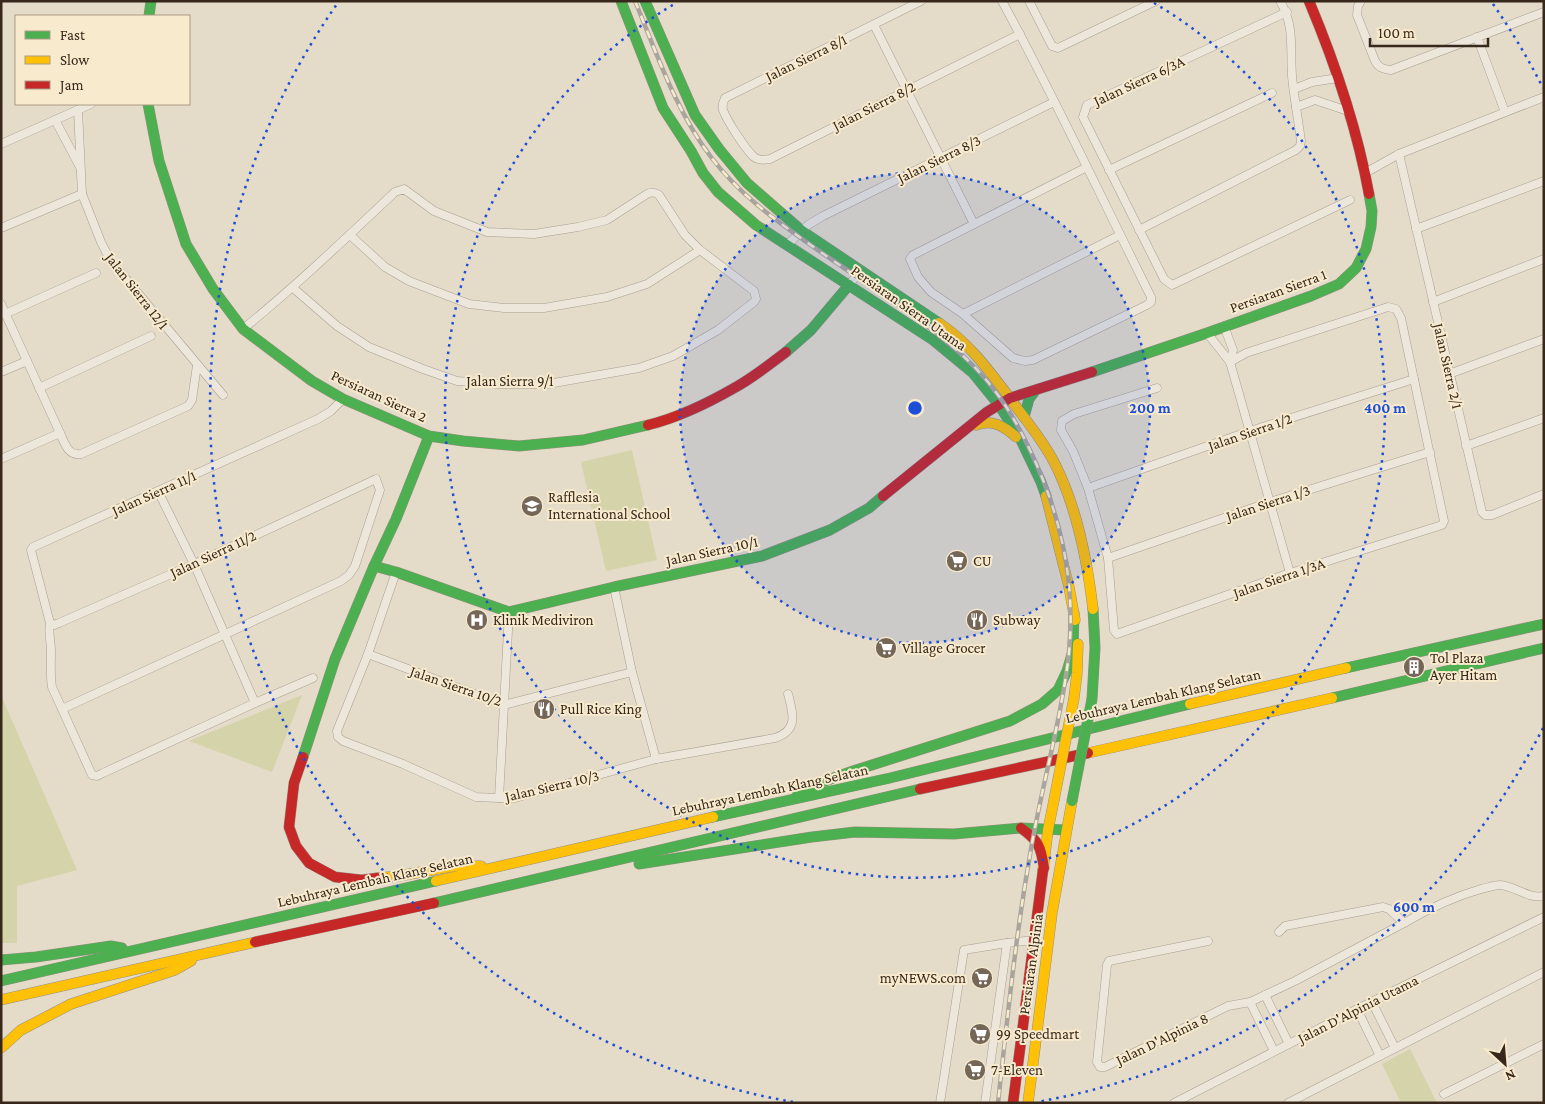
<svg xmlns="http://www.w3.org/2000/svg" width="1545" height="1104" font-family="'Crimson Pro',serif">
<style>
.green{fill:#d5d3aa}
.lines{fill:none;stroke-linecap:round;stroke-linejoin:round}
.street-casing{stroke:#a9a092;stroke-width:9}
.fast-casing{stroke:#988f82;stroke-width:11}
.slow-casing{stroke:#988f82;stroke-width:11}
.jam-casing{stroke:#988f82;stroke-width:11}
.street{stroke:#ece6db;stroke-width:8}
.fast{stroke:#4caf50;stroke-width:10}
.slow{stroke:#ffc107;stroke-width:10}
.jam{stroke:#c62828;stroke-width:10}
.rail-casing{stroke:#aaa59c;stroke-width:4.5}
.rail{stroke:#f7eacd;stroke-width:2.5;stroke-dasharray:8;stroke-linecap:butt}
.fast-bridge-casing{stroke:#988f82;stroke-width:11;stroke-linecap:butt}
.slow-bridge-casing{stroke:#988f82;stroke-width:11;stroke-linecap:butt}
.fast-bridge{stroke:#4caf50;stroke-width:10}
.slow-bridge{stroke:#ffc107;stroke-width:10}
.ring{fill:none;stroke:#1d4ed8;stroke-width:2.5;stroke-dasharray:2.5 5}
.labels{text-anchor:middle;stroke-width:4;stroke-linejoin:round;paint-order:stroke}
.street-label{font-size:15px;fill:#37281b;stroke:#f7eacd}
.poi-label{font-size:15px;fill:#37281b;stroke:#f7eacd;text-anchor:start}
.centre{fill:#1d4ed8;stroke:#f7eacd;stroke-width:2.5}
.ring-label{font-size:15px;text-anchor:middle;font-weight:bold;fill:#1d4ed8;stroke:#f7eacd;stroke-width:4;stroke-linejoin:round;paint-order:stroke}
</style>
<rect width="100%" height="100%" fill="#e4dbc8"/>
<!-- green -->
<g class="green">
<polygon points="632,450 657,560 606,571 581,462"/>
<polygon points="1,695 77,870 17,886 17,943 1,943"/>
<polygon points="302,695 272,772 189,741"/>
<polygon points="1410,1049 1437,1103 1401,1103 1382,1064"/>
</g>
<g class="lines">
<!-- street casing -->
<g class="street-casing">
<g id="street">
<path d="M921 1 725 98C723 102 722 106 723 110 727 121 746 150 754 157 759 161 765 160 770 159L1020 34"/>
<path d="M1002 1C1055 98 1102 199 1151 297V302L1147 305 1033 360 1025 361 1013 358 963 314 931 292 918 277 910 259 913 255 1087 167"/>
<polyline points="1029,1 1052,46 1058,48 1156,1"/>
<path d="M1361 1 1358 6 1357 15 1375 61C1379 68 1383 69 1391 70L1544 12"/>
<polyline points="1287,12 1087,105 1083,117 1164,279 1172,285 1350,200"/>
<polyline points="874,25 974,224"/>
<polyline points="1477,37 1505,112"/>
<polyline points="1294,89 1312,82 1338,78"/>
<polyline points="1296,107 1315,100 1348,111"/>
<polyline points="78,110 82,194 101,242 110,260 121,273 223,395"/>
<polyline points="55,120 80,167"/>
<polyline points="1,144 91,104"/>
<polyline points="1399,154 1482,512 1485,515 1492,515 1544,494"/>
<polyline points="1109,170 1272,93"/>
<polyline points="1365,173 1399,154 1544,97"/>
<polyline points="1,228 82,194"/>
<polyline points="1416,229 1544,181"/>
<path d="M1139 230 1296 150 1300 146 1301 141C1298 119 1294 97 1292 76 1290 48 1295 26 1280 1"/>
<polyline points="350,235 385,267 409,281 469,304 504,308 544,308 607,297 647,284 700,250"/>
<polyline points="787,245 808,225 823,216 1054,102"/>
<polyline points="849,285 861,270"/>
<polyline points="1433,302 1544,259"/>
<path d="M1 304 60 433C65 444 68 456 81 454L188 406 192 400 197 365"/>
<polyline points="5,314 96,273"/>
<polyline points="963,314 1120,235"/>
<polyline points="1224,326 1233,350 1230,362"/>
<path d="M243 329C296 286 345 239 395 192L404 189 434 211 487 232 534 234 578 227 607 220 647 194C652 192 655 192 659 195L685 235 700 250 754 291 756 299 754 302 718 330 673 356 639 368 548 384H499L457 381 423 369 369 347 337 326 292 287"/>
<polyline points="1207,333 1230,362 1290,573"/>
<polyline points="1,372 27,361"/>
<polyline points="1449,374 1544,339"/>
<polyline points="39,388 151,336"/>
<polyline points="1157,388 1074,414 1062,421 1061,430 1073,451 1088,488 1108,558 1114,630 1117,634 1290,573 1442,525 1444,521 1401,318 1396,309 1388,307 1246,353 1230,362"/>
<polyline points="1466,446 1544,418"/>
<polyline points="1,459 60,433"/>
<polyline points="1088,488 1250,431 1414,379"/>
<polyline points="158,491 194,564 255,703"/>
<polyline points="1108,558 1270,502 1430,452"/>
<path d="M396 572 368 654 337 731 338 737 343 741 403 764 476 797 499 798H515L656 759 775 738C799 730 793 713 788 694"/>
<polyline points="614,587 632,672 656,759"/>
<polyline points="50,623 54,625 59,623 194,564 376,479 380,490 355,566 349,575 341,581 62,709"/>
<polyline points="368,654 504,705 632,672"/>
<path d="M313 678 255 703 103 773 97 776 92 775 52 687C50 675 51 664 51 651 51 641 48 633 50 623L31 550 33 547 318 419 331 411 343 399"/>
<polyline points="499,798 509,612"/>
<path d="M1404 923C1428 909 1453 897 1481 889 1487 888 1494 885 1500 885 1515 886 1528 899 1544 896"/>
<polyline points="1208,941 1109,961 1107,965 1097,1062 1100,1067 1105,1067 1228,1006 1250,1002 1295,981 1404,923 1389,909 1383,907 1285,926 1279,932"/>
<polyline points="1265,995 1289,1044"/>
<polyline points="1250,1002 1274,1051"/>
<polyline points="1372,1002 1395,1048"/>
<polyline points="1357,1009 1380,1056"/>
<polyline points="1444,1094 1544,1044"/>
<polyline points="940,1103 964,950 1007,943 1034,940"/>
<polyline points="985,1103 1007,943"/>
<polyline points="1174,1103 1357,1009 1544,917"/>
<polyline points="1288,1103 1544,972"/>
</g>
</g>
<!-- fast casing -->
<g class="fast-casing">
<g id="fast">
<polyline points="621,1 663,108 691,151 703,173 718,192 756,225 933,340 973,373 999,405 1020,438 1041,482 1046,496"/>
<polyline points="645,1 695,115 719,149 747,183 802,231 939,323"/>
<polyline points="149,16 151,1"/>
<polyline points="148,104 159,161 186,244 213,289 243,329 312,381 343,399 429,436 463,441 519,446 583,440 648,425"/>
<polyline points="786,352 811,330 849,285"/>
<polyline points="1092,372 1207,333 1311,296 1339,284 1356,268 1366,249 1371,227 1372,211 1369,194"/>
<polyline points="1024,417 1029,399 1035,391"/>
<polyline points="374,566 396,572 509,612 614,587 762,556 830,530 869,508 883,496"/>
<polyline points="1346,668 1544,624"/>
<polyline points="1332,698 1544,648"/>
<polyline points="1092,699 1095,648 1093,609"/>
<polyline points="303,757 335,659 374,566 396,519 429,436"/>
<polyline points="797,791 853,771 1010,721 1042,704 1058,690 1067,671 1073,651 1074,613"/>
<polyline points="713,817 890,778 1190,704"/>
<polyline points="639,864 812,837 855,832 954,834 1021,828 1065,830"/>
<polyline points="434,903 920,789"/>
<polyline points="1,960 36,957 111,946 122,948"/>
<polyline points="1,981 436,881"/>
</g>
</g>
<!-- slow casing -->
<g class="slow-casing">
<g id="slow">
<path d="M939 323C968 342 988 369 1009 397 1024 418 1042 439 1054 462 1077 507 1087 559 1093 609"/>
<path d="M976 425C992 419 1004 426 1016 437"/>
<polyline points="1046,496 1069,587 1075,620"/>
<polyline points="1074,698 1077,673 1078,644"/>
<polyline points="1190,704 1346,668"/>
<polyline points="1088,753 1332,698"/>
<polyline points="1043,870 1048,830 1054,800"/>
<polyline points="377,878 399,876 455,866 481,866"/>
<polyline points="436,881 713,817"/>
<polyline points="1,1000 255,942"/>
<polyline points="1,1048 21,1030 71,1004 175,970 191,961"/>
<polyline points="1028,1103 1052,913 1072,801"/>
</g>
</g>
<!-- jam casing -->
<g class="jam-casing">
<g id="jam">
<path d="M1309 1C1335 63 1357 128 1369 194"/>
<path d="M648 425C677 418 710 402 736 387 754 377 770 364 786 352"/>
<polyline points="883,496 987,412 1010,398 1092,372"/>
<polyline points="303,757 294,783 289,827 296,846 309,863 335,877 362,880 377,878"/>
<polyline points="920,789 1088,753"/>
<path d="M1021 828C1039 841 1041 847 1044 868"/>
<polyline points="255,942 434,903"/>
<polyline points="1013,1103 1043,870"/>
</g>
</g>
<!-- street -->
<use href="#street" class="street"/>
<!-- fast -->
<use href="#fast" class="fast"/>
<!-- slow -->
<use href="#slow" class="slow"/>
<!-- jam -->
<use href="#jam" class="jam"/>
<!-- rail casing -->
<g class="rail-casing">
<path id="rail" d="M635 1C657 54 676 111 711 157 741 197 781 224 822 253 857 277 893 301 927 326 951 344 974 364 992 387 1007 406 1019 427 1029 448 1060 512 1076 581 1069 653 1061 723 1040 791 1029 861 1015 941 1007 1022 998 1103"/>
</g>
<!-- rail -->
<use href="#rail" class="rail"/>
<!-- fast-bridge casing -->
<g class="fast-bridge-casing">
<polyline id="fast-bridge" points="1072,801 1092,699"/>
</g>
<!-- slow-bridge casing -->
<g class="slow-bridge-casing">
<polyline id="slow-bridge" points="1054,800 1074,698"/>
</g>
<!-- fast-bridge -->
<use href="#fast-bridge" class="fast-bridge"/>
<!-- slow-bridge -->
<use href="#slow-bridge" class="slow-bridge"/>
</g>
<!-- distance rings -->
<circle cx="915" cy="408" r="235" fill="#1d4ed8" fill-opacity=".12"/>
<g class="ring">
<circle cx="915" cy="408" r="235"/>
<path d="M1154 3A470 470 0 1 1 676 3"/>
<path d="M1543 728A705 705 0 0 1 1037 1102M793 1102A705 705 0 0 1 337 4M1493 4A705 705 0 0 1 1543 88"/>
</g>
<!-- icons -->
<defs>
<g id="school-disc" transform="scale(1.125)"><circle r="9.5" fill="#746758" stroke="#f7eacd"/><path d="M0-5L7-2L0 1L-7-2ZM-4 1L0 2.5L4 1V4Q0 6-4 4Z" fill="#fff"/></g>
<g id="supermarket-disc" transform="scale(1.125)"><circle r="9.5" fill="#746758" stroke="#f7eacd"/><path d="M-6-5.5h2.5l.6 2H6L4.5 2H-2.5L-4.4-4H-6ZM-1.5 3.2a1.3 1.3 0 1 0 .1 0ZM3 3.2a1.3 1.3 0 1 0 .1 0Z" fill="#fff"/></g>
<g id="hospital-disc" transform="scale(1.125)"><circle r="9.5" fill="#746758" stroke="#f7eacd"/><path d="M-5-5h3v3.5h4V-5h3V5h-3V1.5h-4V5h-3Z" fill="#fff"/></g>
<g id="restaurant-disc" transform="scale(1.125)"><circle r="9.5" fill="#746758" stroke="#f7eacd"/><path d="M-5-6h1v4h1v-4h1v4h1v-4h1v5L-1.5 .5V6h-2V.5L-5-1ZM5-6V6H3V1.5H1.5Q1.5-4 5-6Z" fill="#fff"/></g>
<g id="building-disc" transform="scale(1.125)"><circle r="9.5" fill="#746758" stroke="#f7eacd"/><path d="M-4-6H4V6H1V3H-1V6H-4ZM-2.5-4.3h1.7v1.8h-1.7ZM.8-4.3h1.7v1.8H.8ZM-2.5-1h1.7V.8h-1.7ZM.8-1h1.7V.8H.8Z" fill="#fff"/></g>
</defs>
<g fill-rule="evenodd">
<use href="#school-disc" x="532" y="506"/>
<use href="#supermarket-disc" x="957" y="561"/>
<use href="#hospital-disc" x="477" y="620"/>
<use href="#restaurant-disc" x="977" y="620"/>
<use href="#supermarket-disc" x="886" y="648"/>
<use href="#building-disc" x="1414" y="667"/>
<use href="#restaurant-disc" x="544" y="709"/>
<use href="#supermarket-disc" x="982" y="978"/>
<use href="#supermarket-disc" x="980" y="1034"/>
<use href="#supermarket-disc" x="975" y="1070"/>
</g>
<g class="labels">
<!-- street labels -->
<g class="street-label">
<text transform="translate(806 58) rotate(-26)" y="5">Jalan Sierra 8/1</text>
<text transform="translate(1139 81) rotate(-25)" y="5">Jalan Sierra 6/3A</text>
<text transform="translate(874 106) rotate(-27)" y="5">Jalan Sierra 8/2</text>
<text transform="translate(939 159) rotate(-26)" y="5">Jalan Sierra 8/3</text>
<text transform="translate(137 291) rotate(52)" y="5">Jalan Sierra 12/1</text>
<text transform="translate(1278 291) rotate(-20)" y="5">Persiaran Sierra 1</text>
<text transform="translate(909 308) rotate(35)" y="5">Persiaran Sierra Utama</text>
<text transform="translate(1448 366) rotate(77)" y="5">Jalan Sierra 2/1</text>
<text x="510" y="386">Jalan Sierra 9/1</text>
<text transform="translate(379 396) rotate(25)" y="5">Persiaran Sierra 2</text>
<text transform="translate(1250 432) rotate(-19)" y="5">Jalan Sierra 1/2</text>
<text transform="translate(154 493) rotate(-24)" y="5">Jalan Sierra 11/1</text>
<text transform="translate(1268 503) rotate(-18)" y="5">Jalan Sierra 1/3</text>
<text transform="translate(712 551) rotate(-12)" y="5">Jalan Sierra 10/1</text>
<text transform="translate(213 554) rotate(-25)" y="5">Jalan Sierra 11/2</text>
<text transform="translate(1279 578) rotate(-19)" y="5">Jalan Sierra 1/3A</text>
<text transform="translate(456 686) rotate(19)" y="5">Jalan Sierra 10/2</text>
<text transform="translate(1163 696) rotate(-13)" y="5">Lebuhraya Lembah Klang Selatan</text>
<text transform="translate(552 786) rotate(-13)" y="5">Jalan Sierra 10/3</text>
<text transform="translate(770 790) rotate(-12)" y="5">Lebuhraya Lembah Klang Selatan</text>
<text transform="translate(375 880) rotate(-13)" y="5">Lebuhraya Lembah Klang Selatan</text>
<text transform="translate(1031 964) rotate(-82)" y="5">Persiaran Alpinia</text>
<text transform="translate(1358 1009) rotate(-27)" y="5">Jalan D'Alpinia Utama</text>
<text transform="translate(1162 1039) rotate(-26)" y="5">Jalan D'Alpinia 8</text>
</g>
<!-- poi labels -->
<g class="poi-label">
<text x="548" y="502">Rafflesia<tspan x="548" dy="17">International School</tspan></text>
<text x="973" y="566">CU</text>
<text x="493" y="625">Klinik Mediviron</text>
<text x="993" y="625">Subway</text>
<text x="902" y="653">Village Grocer</text>
<text x="1430" y="663">Tol Plaza<tspan x="1430" dy="17">Ayer Hitam</tspan></text>
<text x="560" y="714">Pull Rice King</text>
<text x="966" y="983" text-anchor="end">myNEWS.com</text>
<text x="996" y="1039">99 Speedmart</text>
<text x="991" y="1075">7-Eleven</text>
</g>
</g>
<circle cx="915" cy="408" r="8" class="centre"/>
<g class="ring-label">
<text x="1150" y="413">200 m</text>
<text x="1385" y="413">400 m</text>
<text x="1414" y="912">600 m</text>
</g>
<!-- border -->
<rect width="1545" height="1104" fill="none" stroke="#37281b" stroke-width="5"/>
<!-- legend -->
<rect x="15" y="15" width="175" height="90" fill="#f7eacd" stroke="#aa9c86"/>
<rect x="25" y="31" width="25" height="8" fill="#4caf50" stroke="#aa9c86"/>
<text x="60" y="40" font-size="15" fill="#37281b">Fast</text>
<rect x="25" y="56" width="25" height="8" fill="#ffc107" stroke="#aa9c86"/>
<text x="60" y="65" font-size="15" fill="#37281b">Slow</text>
<rect x="25" y="81" width="25" height="8" fill="#c62828" stroke="#aa9c86"/>
<text x="60" y="90" font-size="15" fill="#37281b">Jam</text>
<!-- north arrow -->
<g transform="translate(1505 1064) rotate(154)" stroke="#f7eacd" stroke-width="4" paint-order="stroke">
<path d="M0-4L9 19L0 12L-9 19Z" fill="#37281b"/>
<text y="-8" font-size="14" font-weight="bold" text-anchor="middle" fill="#37281b">N</text>
</g>
<!-- scale -->
<path d="M1370 38v8h118v-8" fill="none" stroke="#37281b" stroke-width="2.5"/>
<text x="1378" y="38" font-size="15" fill="#37281b" stroke="#f7eacd" stroke-width="4" paint-order="stroke">100 m</text>
</svg>
